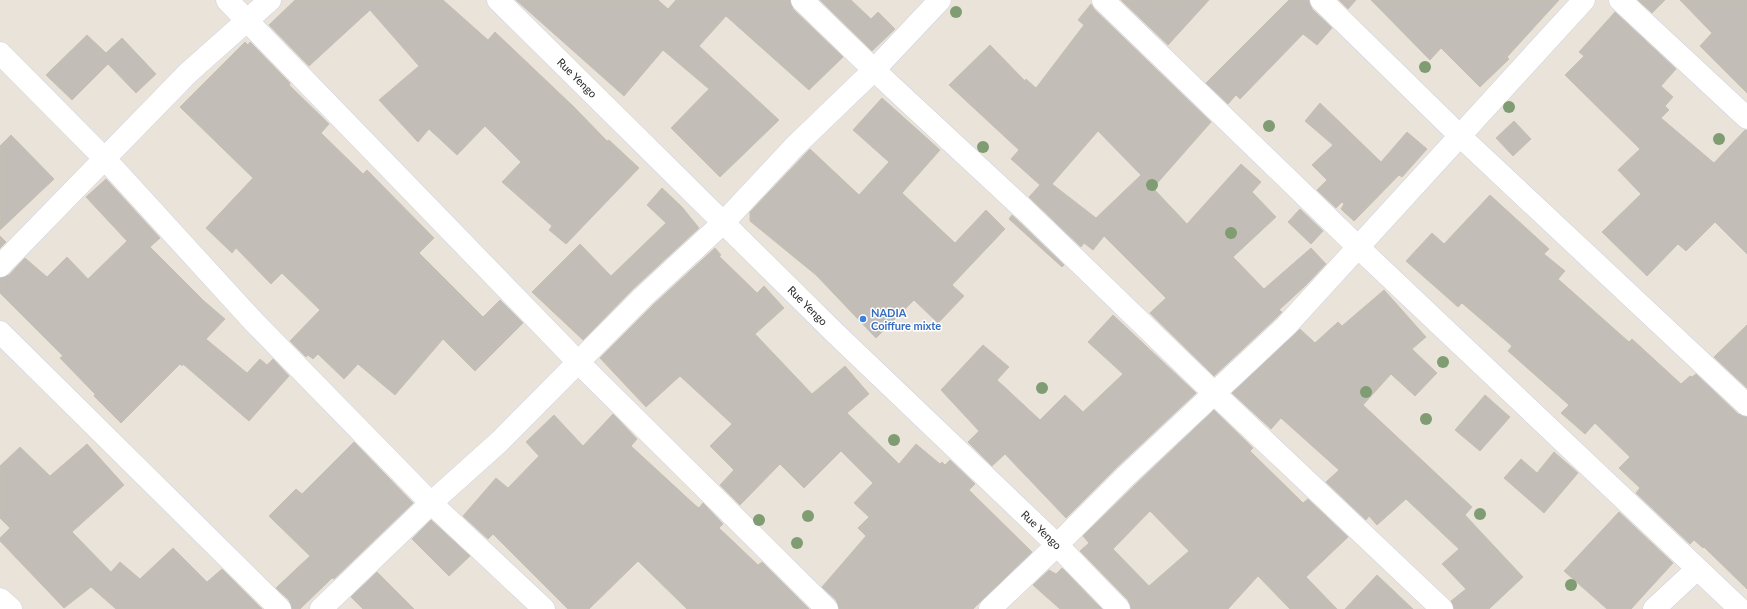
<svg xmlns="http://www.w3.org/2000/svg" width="1747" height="609" font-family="Lato,sans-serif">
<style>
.building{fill:#c2bdb7;stroke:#c5bfb4;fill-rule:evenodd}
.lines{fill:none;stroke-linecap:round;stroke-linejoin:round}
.minor-casing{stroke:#cfd2e0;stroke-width:23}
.minor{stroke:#fff;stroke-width:22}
.tree{fill:#809c72}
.shop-dot{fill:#3f7fe0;stroke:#fff;stroke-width:1.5}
.labels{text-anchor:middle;stroke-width:3;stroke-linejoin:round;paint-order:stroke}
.street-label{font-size:11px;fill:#282828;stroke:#fff}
.shop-label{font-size:11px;font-weight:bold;fill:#366cbe;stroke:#fff;text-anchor:start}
</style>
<rect width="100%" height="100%" fill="#eae3da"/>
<!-- building -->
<g class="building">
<polygon points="295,0 443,0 488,40 495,32 574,107 607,141 609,140 639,168 566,244 549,230 552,226 502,182 521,162 485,126 457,155 429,129 418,142 379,100 419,66 370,10 309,66 269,25"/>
<polygon points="516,0 658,0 668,9 676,0 790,0 793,9 843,57 809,90 726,16 699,46 779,120 720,177 671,128 709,89 663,50 624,96"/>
<polygon points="820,0 851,0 871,19 878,12 895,29 872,51"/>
<polygon points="1121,0 1209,0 1168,45"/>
<polygon points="1289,0 1309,0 1312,9 1332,28 1317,45 1303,34 1240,99 1236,95 1228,104 1206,83"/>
<polygon points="1339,0 1356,0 1348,9"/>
<polygon points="1371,0 1559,0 1507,57 1509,59 1480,87 1441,48 1430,60"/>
<polygon points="1638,0 1665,0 1652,13"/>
<polygon points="1680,0 1747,0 1747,93 1700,46 1712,33"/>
<path d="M1091 4 1094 9 1211 122 1153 188 1187 224 1241 164 1261 182 1252 192 1276 217 1233 257 1264 289 1311 248 1326 264 1306 285 1279 310 1282 312 1277 317 1214 376 1150 313 1166 298 1104 236 1093 250 1084 243 1081 247 1029 197 1040 185 1011 159 1019 150 949 85 990 45 1025 81 1026 79 1036 88 1084 25 1078 20ZM1098 131 1141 175 1096 218 1052 184Z"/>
<polygon points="1615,12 1676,69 1661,86 1673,97 1665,106 1669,110 1661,118 1714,163 1745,130 1747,130 1747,254 1715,222 1686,251 1678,244 1647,276 1602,232 1641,194 1618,170 1640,149 1565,75 1584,56 1579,52"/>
<polygon points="87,35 106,53 122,38 156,74 136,93 108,64 72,100 46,75"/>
<polygon points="245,42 248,45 250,42 290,83 289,85 329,124 321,133 363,174 367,170 434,238 419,253 483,317 500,300 523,323 475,371 443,339 395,395 358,364 344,379 318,354 313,359 308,355 306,357 290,341 320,310 282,273 271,284 236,248 232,253 206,228 253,178 180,107"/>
<polygon points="882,98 940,150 902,193 955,243 986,210 1005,229 952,285 964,296 938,323 914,300 876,338 816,275 750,221 750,212 810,149 859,195 889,162 853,130"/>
<polygon points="1320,103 1381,162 1407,132 1427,149 1402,177 1399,175 1354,221 1341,209 1344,204 1342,202 1336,208 1317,190 1327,180 1312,165 1333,145 1305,121"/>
<polygon points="1514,121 1531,139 1513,156 1496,138"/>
<polygon points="11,135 54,179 0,230 0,146"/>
<polygon points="106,179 160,238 150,247 204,301 225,319 206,339 247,373 260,359 267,365 273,359 289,376 249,421 183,364 182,366 180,364 121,423 94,396 95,394 60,358 63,356 0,293 0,278 9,275 25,258 47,277 67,257 88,279 127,241 86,197"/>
<polygon points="662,188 682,207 699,228 634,288 583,340 532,292 580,244 611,276 666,223 647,205"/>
<polygon points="1490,195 1549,249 1544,254 1565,271 1558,279 1629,342 1632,339 1681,384 1690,376 1692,377 1696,374 1738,414 1747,417 1747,589 1704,547 1703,548 1694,540 1690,544 1636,493 1640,488 1619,468 1630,457 1595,423 1585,434 1561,413 1569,405 1508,351 1512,346 1462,303 1458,307 1406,261 1432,233 1444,244"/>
<polygon points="1300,209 1323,231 1311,244 1288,222"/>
<polygon points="1012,215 1064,265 1062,267 1009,219"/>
<polygon points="0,236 6,242 0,248"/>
<polygon points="715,248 721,255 719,256 757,293 764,286 784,308 755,334 812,394 845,366 869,394 847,413 899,464 916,444 940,464 942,462 945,465 950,460 975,484 969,490 1032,552 973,609 839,609 836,600 822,587 866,536 858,528 869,517 854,503 873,483 841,451 804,488 780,464 740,505 720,485 734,470 710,446 732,424 680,376 646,407 600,358 652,306"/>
<polygon points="1384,290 1426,337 1412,349 1437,373 1415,396 1391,374 1363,405 1472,507 1465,515 1523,577 1489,609 1454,609 1451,601 1466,589 1442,564 1459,549 1406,499 1377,525 1369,516 1366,520 1326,482 1339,470 1281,418 1271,429 1232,393 1300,329 1315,343 1338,322 1342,326"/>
<polygon points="1113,315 1196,393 1117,467 1066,518 1005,454 992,466 968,442 979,431 941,390 983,345 1009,367 997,380 1040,420 1065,395 1083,412 1123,374 1088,342"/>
<polygon points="1747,325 1747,388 1714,357"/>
<polygon points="1485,395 1510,417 1480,451 1455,430"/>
<path d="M1214 410 1253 448 1250 451 1303 503 1308 499 1348 537 1306 577 1337 609H1290L1258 576 1228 609H1131L1128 600 1080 551 1089 543 1083 536 1135 485ZM1150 511 1189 551 1149 586 1113 549Z"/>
<polygon points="613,414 637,439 631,446 695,505 699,508 703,503 723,524 719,528 758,565 762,562 809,609 687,609 638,561 589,609 568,609 493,534 488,539 463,516 496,478 508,488 539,456 526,442 554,415 583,446"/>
<polygon points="354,442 413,503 334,579 332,578 300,609 292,609 289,600 276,588 310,556 269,516 296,489 302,494"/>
<polygon points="87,444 124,485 72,532 111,572 120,562 140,579 173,548 207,582 222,569 262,609 116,609 91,587 64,608 0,541 0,538 10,528 0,518 0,466 20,447 50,476"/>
<polygon points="1554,452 1578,473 1544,513 1504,478 1521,459 1537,473"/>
<polygon points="1619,512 1673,563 1631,609 1607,609 1564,571"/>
<polygon points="431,520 470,556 449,576 412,539"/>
<polygon points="1062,568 1102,609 1060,609 1033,585 1049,570 1056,574"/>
<polygon points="377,572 414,609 363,609 351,597"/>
<polygon points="1377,575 1413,609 1345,609"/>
</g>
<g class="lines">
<!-- minor casing -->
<g class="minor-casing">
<g id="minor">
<polyline points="227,0 578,362 827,609"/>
<path id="s1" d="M498 0 835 333 1057 545 1119 609"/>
<polyline points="802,0 874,70 1028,213 1215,394 1442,609"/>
<polyline points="1103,0 1358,247 1740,609"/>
<polyline points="1321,0 1460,136 1747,405"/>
<polyline points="1620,0 1747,118"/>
<polyline points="0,53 105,159 254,322 431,503 544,609"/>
<polyline points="0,266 188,73 270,0"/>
<polyline points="0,332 280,609"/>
<polyline points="0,599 11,609"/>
<polyline points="321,609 431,503 499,442 643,297 724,222 795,146 874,70 940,0"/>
<polyline points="990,609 1057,545 1126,476 1286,326 1584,0"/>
<polyline points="1654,609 1697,569"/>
</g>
</g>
<!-- minor -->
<use href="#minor" class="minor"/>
</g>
<!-- trees -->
<g class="tree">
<circle cx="956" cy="12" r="6"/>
<circle cx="1425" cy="67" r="6"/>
<circle cx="1509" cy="107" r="6"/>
<circle cx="1269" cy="126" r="6"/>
<circle cx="1719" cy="139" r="6"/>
<circle cx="983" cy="147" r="6"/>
<circle cx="1152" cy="185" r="6"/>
<circle cx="1231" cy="233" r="6"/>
<circle cx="1443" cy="362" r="6"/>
<circle cx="1042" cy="388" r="6"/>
<circle cx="1366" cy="392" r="6"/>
<circle cx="1426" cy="419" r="6"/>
<circle cx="894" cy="440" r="6"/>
<circle cx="1480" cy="514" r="6"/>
<circle cx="808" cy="516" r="6"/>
<circle cx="759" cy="520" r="6"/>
<circle cx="797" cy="543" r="6"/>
<circle cx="1571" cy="585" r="6"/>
</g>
<!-- markers -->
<circle class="shop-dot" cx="863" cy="319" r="4"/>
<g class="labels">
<!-- street labels -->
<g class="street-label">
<text dy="4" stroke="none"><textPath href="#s1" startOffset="111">Rue Yengo</textPath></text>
<text dy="4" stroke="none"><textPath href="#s1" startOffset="435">Rue Yengo</textPath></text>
<text dy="4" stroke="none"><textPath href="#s1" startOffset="759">Rue Yengo</textPath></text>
</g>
<!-- shop labels -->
<g class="shop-label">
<text x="871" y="317">NADIA<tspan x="871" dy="13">Coiffure mixte</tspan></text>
</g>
</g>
</svg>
